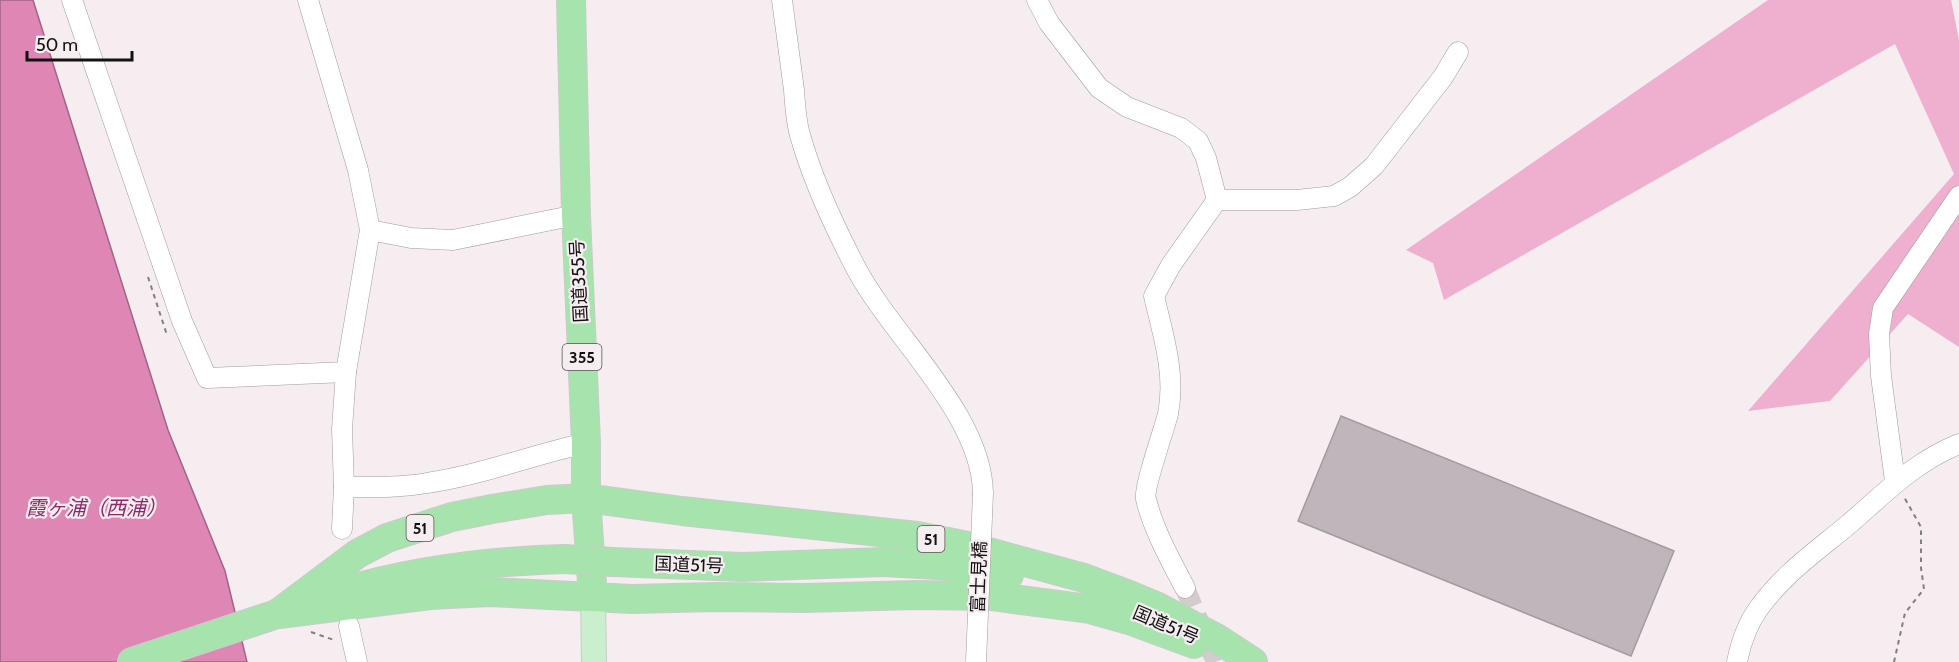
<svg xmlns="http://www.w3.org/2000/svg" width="1959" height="662" font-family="Cabin,'Noto Sans JP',sans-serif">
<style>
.green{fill:#efafcf}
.water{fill:#de87b5;stroke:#a16484;stroke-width:1.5}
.building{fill:#beb6ba;stroke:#a39c9f;stroke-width:1.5}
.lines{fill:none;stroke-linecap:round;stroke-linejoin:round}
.minor-tunnel{stroke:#d3cccf;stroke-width:20;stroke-dasharray:20 10;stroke-linecap:butt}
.minor-casing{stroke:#a19b9e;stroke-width:21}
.major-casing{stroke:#cbcbcb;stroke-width:26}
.highway-casing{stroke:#cbcbcb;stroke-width:30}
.path{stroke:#837e80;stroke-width:2;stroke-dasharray:4.5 4.5;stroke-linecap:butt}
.minor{stroke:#fff;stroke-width:20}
.major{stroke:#caeece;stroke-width:24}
.highway{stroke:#a7e3ad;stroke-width:28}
.minor-bridge-casing{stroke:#a19b9e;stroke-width:21;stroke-linecap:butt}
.highway-bridge-casing{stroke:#cbcbcb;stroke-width:30;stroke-linecap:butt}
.minor-bridge{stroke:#fff;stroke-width:20}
.highway-bridge{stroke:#a7e3ad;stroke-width:28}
.labels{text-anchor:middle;stroke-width:4.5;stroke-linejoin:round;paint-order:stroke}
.shield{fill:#f5edf0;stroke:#585355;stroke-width:1.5}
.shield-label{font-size:16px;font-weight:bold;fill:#141112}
.street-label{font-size:18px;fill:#141112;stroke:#f5edf0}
.water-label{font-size:20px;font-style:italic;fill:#8e2966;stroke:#f5edf0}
</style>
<rect width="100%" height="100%" fill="#f5edf0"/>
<!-- green -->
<polygon class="green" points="1768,0 1951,0 1959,40 1959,347 1908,314 1830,401 1748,411 1954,174 1895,44 1444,300 1433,263 1406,250"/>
<!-- water -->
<polygon class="water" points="0,0 33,0 168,430 225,571 247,662 0,662"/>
<!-- building -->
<polygon class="building" points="1341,416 1674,551 1631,656 1298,521"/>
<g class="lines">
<!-- minor-tunnel -->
<polyline class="minor-tunnel" points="1185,588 1216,662"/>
<!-- minor casing -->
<g class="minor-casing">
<g id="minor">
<polyline points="72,0 182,321 207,378 346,372 370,230 411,238 453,240 576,215"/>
<polyline points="308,0 358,170 370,230"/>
<path d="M782 0C786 30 790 60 794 90 795 105 796 121 800 135 812 178 836 230 857 270 893 337 982 415 983 493"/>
<path d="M1037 0 1049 23 1099 88 1127 107 1181 128 1198 141 1206 158 1217 200 1171 265 1154 296C1163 335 1176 374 1168 414 1164 430 1143 489 1146 499 1153 529 1171 561 1185 588"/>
<polyline points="1217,200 1297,200 1334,196 1350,187 1374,166 1443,77 1458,52"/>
<polyline points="1895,481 1881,376 1879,334 1883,308 1959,196"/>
<path d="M344 487C371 487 400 488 427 483 481 475 532 455 586 443"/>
<polyline points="342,529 344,487 342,429 346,372"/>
<polyline points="349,626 357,662"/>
<path d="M1737 662C1741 642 1747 624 1759 608 1783 574 1818 550 1849 524 1884 494 1914 462 1959 444"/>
</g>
</g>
<!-- major casing -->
<g class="major-casing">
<polyline id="major" points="593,597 594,662"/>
</g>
<!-- highway casing -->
<g class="highway-casing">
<g id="highway">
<polyline points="571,0 576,215 586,443 586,498 593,597"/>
<polyline points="613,562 742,567 883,562 938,565 1009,575"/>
<path d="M341 592C415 570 488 561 564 559"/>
<polyline points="277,614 357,554 387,538 452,517 492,509 547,500 586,498 682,511 917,536 963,545 1084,578 1127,594 1156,606 1218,639 1253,662"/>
<polyline points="279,614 430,595 490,592 632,599 716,597 804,598 916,595 991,596 1090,609 1129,620 1194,644"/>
<polyline points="132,662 295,608"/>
</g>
</g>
<!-- path -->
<g class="path">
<polyline points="148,277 166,332 168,334"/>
<polyline points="311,632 334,640"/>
<polyline points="1894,662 1905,613 1924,589 1921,568 1921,527 1904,497"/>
</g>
<!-- minor -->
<use href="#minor" class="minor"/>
<!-- major -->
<use href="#major" class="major"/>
<!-- highway -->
<use href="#highway" class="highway"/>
<!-- minor-bridge casing -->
<g class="minor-bridge-casing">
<polyline id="minor-bridge" points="976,662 983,493"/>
</g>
<!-- highway-bridge casing -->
<g class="highway-bridge-casing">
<polyline id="highway-bridge" points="564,559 613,562"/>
</g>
<!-- minor-bridge -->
<use href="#minor-bridge" class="minor-bridge"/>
<!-- highway-bridge -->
<use href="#highway-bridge" class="highway-bridge"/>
</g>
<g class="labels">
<!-- shield labels -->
<g class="shield">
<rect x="562.5" y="344" width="39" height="26" rx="4.5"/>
<rect x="406.5" y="515" width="27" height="26" rx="4.5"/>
<rect x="917.5" y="526" width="27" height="26" rx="4.5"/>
</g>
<g class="shield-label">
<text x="582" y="363">355</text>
<text x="420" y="534">51</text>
<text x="931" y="545">51</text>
</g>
<!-- street labels -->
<g class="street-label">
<text transform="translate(579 281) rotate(-93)" y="6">国道355号</text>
<text transform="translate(689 565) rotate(2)" y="6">国道51号</text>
<text transform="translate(979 577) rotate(-88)" y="6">富士見橋</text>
<text transform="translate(1166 625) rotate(23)" y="6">国道51号</text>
</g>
<!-- water labels -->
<g class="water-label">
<text x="96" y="515">霞ヶ浦（西浦）</text>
</g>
</g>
<!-- scale -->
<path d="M27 51v9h105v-9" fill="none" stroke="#141112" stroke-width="3"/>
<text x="36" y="51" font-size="18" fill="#141112" stroke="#f5edf0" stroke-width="4.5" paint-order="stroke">50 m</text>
</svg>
